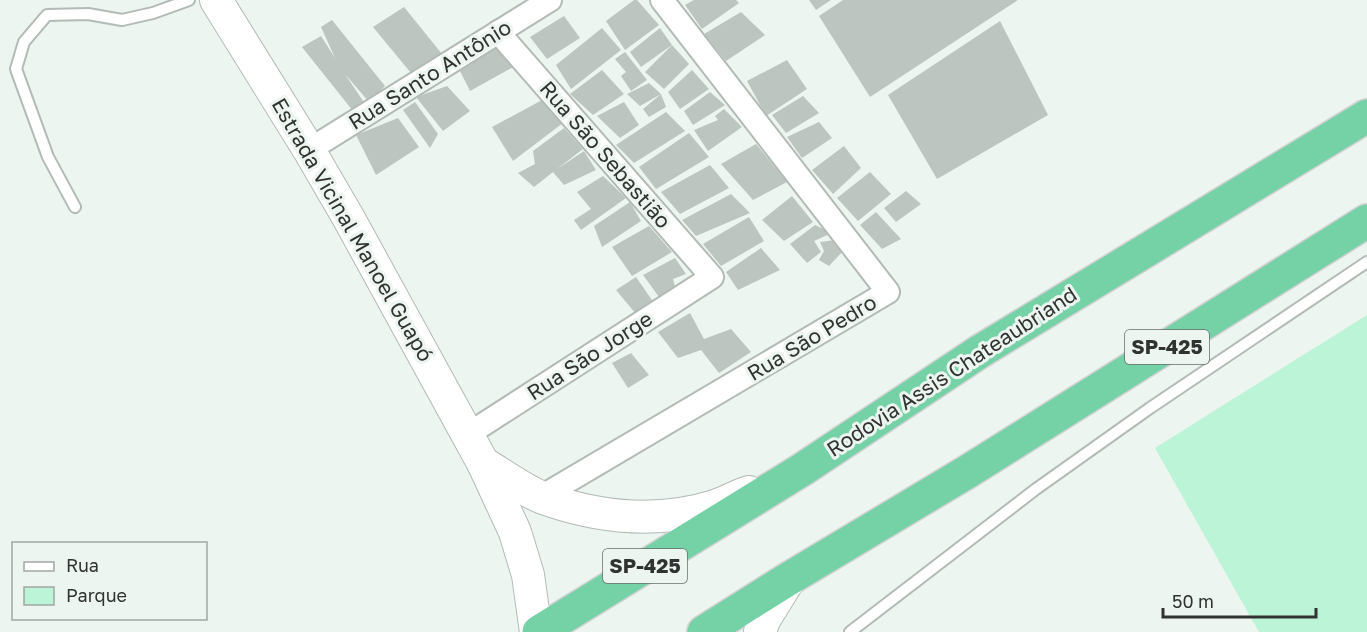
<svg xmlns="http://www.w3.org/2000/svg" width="1367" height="632" font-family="'Golos Text',sans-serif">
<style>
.green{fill:#bcf4d7}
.building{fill:#bcc5c0}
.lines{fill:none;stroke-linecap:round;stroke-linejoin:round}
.lane-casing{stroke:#b3bbb6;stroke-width:14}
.street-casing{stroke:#b3bbb6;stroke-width:26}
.secondary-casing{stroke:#b3bbb6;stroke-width:34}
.highway-casing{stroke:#d1d2d2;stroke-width:36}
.lane{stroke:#fff;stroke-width:10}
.street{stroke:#fff;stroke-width:22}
.secondary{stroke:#fff;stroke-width:32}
.highway{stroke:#75d2a7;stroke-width:33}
.labels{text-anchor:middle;stroke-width:6;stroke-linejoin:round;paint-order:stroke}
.shield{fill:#ecf5f0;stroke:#686d6a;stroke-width:1.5}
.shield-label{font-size:20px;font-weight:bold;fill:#303331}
.street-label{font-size:21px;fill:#303331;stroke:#ecf5f0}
</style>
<rect width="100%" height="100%" fill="#ecf5f0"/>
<!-- green -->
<polygon class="green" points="1367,315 1367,632 1259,632 1155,448"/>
<!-- building -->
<g class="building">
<polygon points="634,0 637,0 659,25 625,50 606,21"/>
<polygon points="694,0 736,0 739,3 702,29 685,5"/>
<polygon points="809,0 831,0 816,10"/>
<polygon points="843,0 1018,0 870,97 819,16"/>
<polygon points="404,7 442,54 411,73 373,27"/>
<polygon points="741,12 765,35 726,61 704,34"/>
<polygon points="564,16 580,38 547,59 530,37"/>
<polygon points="332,20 385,86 369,102 345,74 365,104 353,111 302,47 321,36 335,58 321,27"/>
<polygon points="1000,21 1048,115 937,179 888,95"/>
<polygon points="602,28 621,50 571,89 556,65"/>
<polygon points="660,28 672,45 641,67 630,52"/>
<polygon points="497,40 515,66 470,91 457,65"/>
<polygon points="672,45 689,64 664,89 645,72"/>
<polygon points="625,52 647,80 631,91 621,76 626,72 615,59"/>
<polygon points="787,60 807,89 766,116 747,81"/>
<polygon points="602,70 624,94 593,115 570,94"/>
<polygon points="692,70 709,89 680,109 668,92"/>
<polygon points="649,83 661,94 640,106 627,94"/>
<polygon points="447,86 470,111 443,131 416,97"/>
<polygon points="710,92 725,105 693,125 684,111"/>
<polygon points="661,94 666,107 649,117 643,109"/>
<polygon points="803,96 819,113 786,133 772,115"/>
<polygon points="544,99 563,123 513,161 492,127"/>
<polygon points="415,102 438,134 430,148 403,110"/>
<polygon points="624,102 639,125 620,138 597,116"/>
<polygon points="724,109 742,127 708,151 694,130 718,120 715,116"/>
<polygon points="666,112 685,131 634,163 616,145"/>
<polygon points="398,118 419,147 376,175 356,135"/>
<polygon points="819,122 832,138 802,158 787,137"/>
<polygon points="564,128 583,149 557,169 584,151 596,170 564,185 553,172 534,187 518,173 535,164 533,151"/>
<polygon points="689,133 709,157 656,189 639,167"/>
<polygon points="756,144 787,182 753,200 721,164"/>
<polygon points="844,146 861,168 833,194 812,170"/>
<polygon points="710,165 729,188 680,214 661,192"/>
<polygon points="870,172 891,194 858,221 837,198"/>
<polygon points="603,176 626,198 581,230 574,220 591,209 577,192"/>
<polygon points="906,191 921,204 896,222 884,208"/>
<polygon points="731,194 750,213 696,236 682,220"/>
<polygon points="792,196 813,222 784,241 762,220"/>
<polygon points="630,202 641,221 602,247 594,226"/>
<polygon points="876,212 901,239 882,249 860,225"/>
<polygon points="749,217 764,241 721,266 703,244"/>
<polygon points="815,225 832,233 814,241 821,252 807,263 790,244"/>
<polygon points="649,226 672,252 632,276 612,247"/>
<polygon points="835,240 843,251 829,266 819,260 824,251 820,242"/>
<polygon points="761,248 780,270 738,290 726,272"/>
<polygon points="675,258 686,274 673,279 677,294 662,301 643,275"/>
<polygon points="636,277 654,303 636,314 616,290"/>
<polygon points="690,313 704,339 731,329 751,352 719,373 701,350 678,358 658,332"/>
<polygon points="631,353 649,375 628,388 612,363"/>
</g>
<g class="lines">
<!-- lane casing -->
<g class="lane-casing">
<g id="lane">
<polyline points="75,207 48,157 16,69 24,42 47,15 88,14 122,20 153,13 189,0"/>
<polyline points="850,632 1036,489 1150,408 1367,262"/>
</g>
</g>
<!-- street casing -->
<g class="street-casing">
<g id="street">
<polyline points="309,150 550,0"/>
<polyline points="467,435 712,277 498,32"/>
<polyline points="541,497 888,292 662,0"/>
</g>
</g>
<!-- secondary casing -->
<g class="secondary-casing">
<g id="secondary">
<polyline points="216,0 309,150 348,217 483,463 515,532 528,575 536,632"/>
<path d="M483 463C502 474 523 490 543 498 599 518 657 524 715 506 726 502 737 496 749 492"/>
<polyline points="760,632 764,620 790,578"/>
</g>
</g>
<!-- highway casing -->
<g class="highway-casing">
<g id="highway">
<polyline points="539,632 803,469 979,352 1367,116"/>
<polyline points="704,632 790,578 967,472 1367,221"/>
</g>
</g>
<!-- lane -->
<use href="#lane" class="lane"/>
<!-- street -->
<use href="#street" class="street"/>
<!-- secondary -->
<use href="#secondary" class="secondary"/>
<!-- highway -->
<use href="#highway" class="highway"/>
</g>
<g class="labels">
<!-- shield labels -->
<g class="shield">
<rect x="1125" y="330" width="84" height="34" rx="4.5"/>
<rect x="603" y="549" width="84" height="34" rx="4.5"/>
</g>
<g class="shield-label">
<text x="1167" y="354">SP-425</text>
<text x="645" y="573">SP-425</text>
</g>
<!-- street labels -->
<g class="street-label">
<text transform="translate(430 75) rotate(-32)" y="7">Rua Santo Antônio</text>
<text transform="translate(605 155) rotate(49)" y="7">Rua São Sebastião</text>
<text transform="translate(352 230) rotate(60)" y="7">Estrada Vicinal Manoel Guapó</text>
<text transform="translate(812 338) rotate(-31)" y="7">Rua São Pedro</text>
<text transform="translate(590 356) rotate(-33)" y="7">Rua São Jorge</text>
<text transform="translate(952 372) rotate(-33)" y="7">Rodovia Assis Chateaubriand</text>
</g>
</g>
<!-- legend -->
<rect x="12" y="542" width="195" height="78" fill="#ecf5f0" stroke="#a1a7a4" stroke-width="1.5"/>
<rect x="24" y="562" width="30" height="9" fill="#ffffff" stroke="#a1a7a4" stroke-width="1.5"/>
<text x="66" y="572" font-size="18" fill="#303331">Rua</text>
<rect x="24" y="587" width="30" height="18" fill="#bcf4d7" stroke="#a1a7a4" stroke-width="1.5"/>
<text x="66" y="602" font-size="18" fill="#303331">Parque</text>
<!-- scale -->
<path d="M1163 608v9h153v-9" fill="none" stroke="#303331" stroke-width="3"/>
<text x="1172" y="608" font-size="18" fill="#303331" stroke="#ecf5f0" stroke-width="4.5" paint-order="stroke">50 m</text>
</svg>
